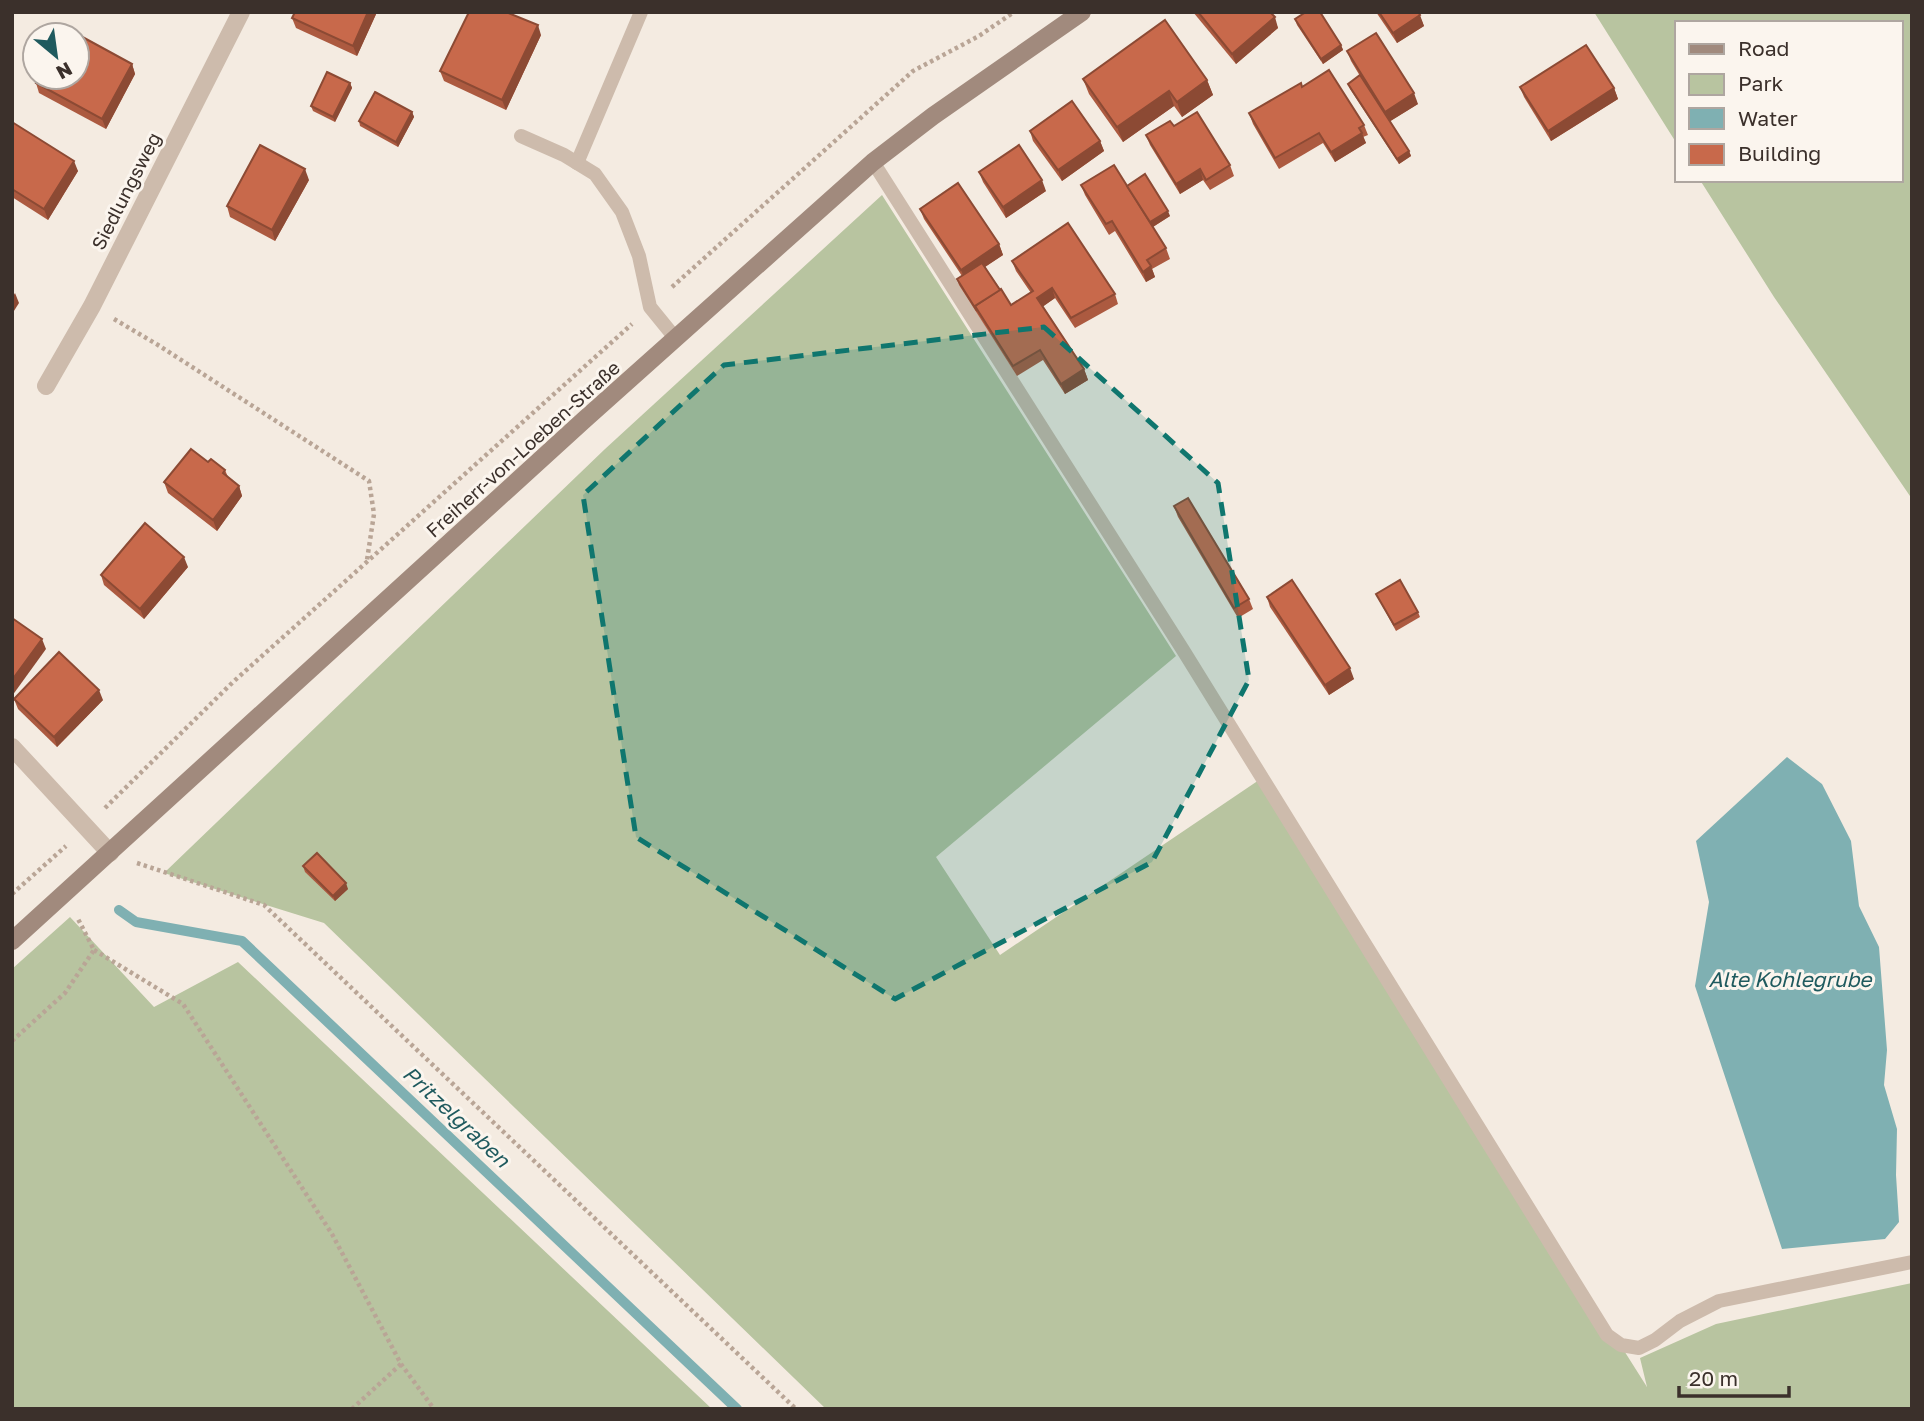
<svg xmlns="http://www.w3.org/2000/svg" width="1924" height="1421" font-family="'Golos Text',sans-serif">
<style>
.green{fill:#b8c4a0}
.water{fill:#7fb0b2}
.lines{fill:none;stroke-linecap:round;stroke-linejoin:round}
.stream{stroke:#7fb0b2;stroke-width:10}
.path{stroke:#b9a596;stroke-width:4.5;stroke-dasharray:3.5 3.5;stroke-linecap:butt}
.lane{stroke:#cdbbac;stroke-width:14}
.street{stroke:#cdbbac;stroke-width:18}
.secondary{stroke:#a18a7d;stroke-width:18}
.wall{fill:#ac5a40}
.shaded-wall{fill:#8c4a34}
.building{fill:#c8694b;stroke:#8c4a34;stroke-width:2}
.marked{fill:#0f766e;fill-opacity:0.2;stroke:#0f766e;stroke-width:5;stroke-dasharray:14 9;stroke-linejoin:round}
.labels{text-anchor:middle;stroke-width:6;stroke-linejoin:round;paint-order:stroke}
.street-label{font-size:19px;fill:#3b302b;stroke:#fbf5ee}
.water-label{font-size:21px;font-style:italic;fill:#1f5a5e;stroke:#fbf5ee}
</style>
<rect width="100%" height="100%" fill="#f4ebe1"/>
<!-- green -->
<g class="green">
<polygon points="1594,12 1912,12 1912,499 1774,297 1700,180 1901,180 1901,23 1677,23 1677,144"/>
<polygon points="882,195 1176,656 936,857 1000,955 1262,778 1647,1387 1640,1358 1716,1324 1912,1283 1912,1409 826,1409 324,923 164,873 605,449"/>
<polygon points="70,917 154,1007 238,962 712,1409 12,1409 12,969"/>
</g>
<!-- water -->
<polygon class="water" points="1787,757 1822,784 1851,841 1859,906 1879,947 1887,1050 1884,1085 1897,1129 1896,1175 1899,1222 1885,1239 1782,1249 1695,986 1709,902 1696,841"/>
<g class="lines">
<!-- stream -->
<polyline class="stream" points="119,910 136,922 242,941 737,1409"/>
<!-- path -->
<g class="path">
<polyline points="672,287 913,71 979,36 1014,12"/>
<polyline points="114,319 158,345 369,481 374,514 367,560"/>
<polyline points="105,808 233,682 632,324"/>
<polyline points="137,863 264,905 796,1409"/>
<polyline points="12,894 66,846"/>
<polyline points="94,950 183,1004 332,1234 401,1364 434,1409"/>
<polyline points="12,1041 65,993 94,950 77,917"/>
<polyline points="352,1409 401,1364"/>
</g>
<!-- lane -->
<g class="lane">
<polyline points="521,136 564,155 595,174 622,212 639,256 650,307 676,339"/>
<polyline points="873,162 1183,650 1607,1335 1621,1345 1639,1348 1655,1340 1680,1321 1719,1301 1912,1262"/>
<polyline points="577,163 641,12"/>
</g>
<!-- street -->
<g class="street">
<polyline points="46,386 92,306 241,12"/>
<polyline points="12,747 110,853"/>
</g>
<!-- secondary -->
<polyline class="secondary" points="12,941 584,420 873,162 933,116 1082,12"/>
</g>
<!-- wall -->
<g class="wall">
<polygon points="377,12 357,56 296,28 292,18"/>
<polygon points="1193,12 1271,12 1278,28 1236,64"/>
<polygon points="1376,12 1418,12 1424,26 1397,43"/>
<polygon points="1295,19 1341,45 1343,50 1323,64 1297,25"/>
<polygon points="541,35 506,110 444,81 440,71"/>
<polygon points="1347,51 1418,104 1390,121 1409,151 1411,156 1399,164 1350,89 1348,84 1360,76 1351,61"/>
<polygon points="132,64 135,74 106,129 39,93 36,83"/>
<polygon points="1083,79 1207,80 1213,95 1182,117 1174,106 1123,142 1089,94"/>
<polygon points="350,83 352,88 335,122 313,111 311,106"/>
<polygon points="1302,87 1364,125 1368,135 1363,137 1366,143 1335,162 1323,143 1279,169 1253,124 1249,113"/>
<polygon points="1520,87 1614,88 1618,99 1551,141 1524,97"/>
<polygon points="412,112 414,117 398,147 360,126 359,121"/>
<polygon points="12,122 78,171 48,220 12,197"/>
<polygon points="1174,126 1230,165 1234,176 1210,190 1203,180 1180,194 1150,145 1146,135"/>
<polygon points="1030,131 1100,141 1104,151 1062,181 1033,141"/>
<polygon points="979,172 1046,191 1006,218 983,182"/>
<polygon points="309,180 275,241 230,217 227,206"/>
<polygon points="1081,185 1127,186 1170,216 1153,227 1166,248 1170,259 1152,269 1155,277 1146,282 1115,231 1109,235 1085,195"/>
<polygon points="920,209 999,244 1003,255 985,267 1011,305 1031,293 1016,271 1012,261 1115,294 1118,304 1075,328 1055,298 1043,306 1084,369 1088,380 1065,394 1043,360 1017,376 959,285 957,279 962,276 924,219"/>
<polygon points="208,462 225,470 228,477 239,486 242,496 217,531 168,493 164,482"/>
<polygon points="1174,506 1249,599 1253,609 1238,618 1178,517"/>
<polygon points="188,567 144,619 104,585 101,575"/>
<polygon points="1376,594 1418,612 1420,617 1396,631"/>
<polygon points="1267,597 1354,679 1329,695 1270,607"/>
<polygon points="14,699 103,700 57,747 18,709"/>
<polygon points="303,866 348,889 335,901 305,872"/>
</g>
<!-- shaded-wall -->
<g class="shaded-wall">
<polygon points="368,12 377,12 357,56 353,46"/>
<polygon points="1420,15 1424,26 1397,43 1393,33"/>
<polygon points="1275,17 1278,28 1236,64 1232,54"/>
<polygon points="538,25 541,35 506,110 502,100"/>
<polygon points="1341,45 1343,50 1323,64 1321,59"/>
<polygon points="132,64 135,74 106,129 102,119"/>
<polygon points="1207,80 1213,95 1182,117 1177,102"/>
<polygon points="350,83 352,88 335,122 333,117"/>
<polygon points="1614,88 1618,99 1551,141 1548,131"/>
<polygon points="1169,91 1174,106 1123,142 1117,127"/>
<polygon points="1414,93 1418,104 1389,122 1385,112"/>
<polygon points="412,112 414,117 398,147 396,142"/>
<polygon points="1362,133 1366,143 1335,162 1331,152"/>
<polygon points="1100,141 1104,151 1062,181 1058,170"/>
<polygon points="1409,151 1411,156 1399,164 1397,159"/>
<polygon points="74,161 78,171 48,220 44,209"/>
<polygon points="305,169 309,180 275,241 272,230"/>
<polygon points="1200,169 1203,180 1180,194 1176,184"/>
<polygon points="1042,180 1046,191 1006,218 1003,207"/>
<polygon points="1168,211 1170,216 1151,228 1149,223"/>
<polygon points="999,244 1003,255 965,280 961,270"/>
<polygon points="1151,266 1155,277 1146,282 1143,272"/>
<polygon points="1052,288 1055,298 1041,308 1037,298"/>
<polygon points="15,293 19,303 12,314 12,298"/>
<polygon points="1084,369 1088,380 1065,394 1061,384"/>
<polygon points="239,486 242,496 217,531 213,520"/>
<polygon points="184,557 188,567 144,619 140,609"/>
<polygon points="42,639 46,649 12,696 12,680"/>
<polygon points="1350,668 1354,679 1329,695 1325,685"/>
<polygon points="99,690 103,700 57,747 54,737"/>
<polygon points="346,883 348,889 335,901 333,896"/>
</g>
<!-- building -->
<g class="building">
<polygon points="295,12 368,12 353,46 292,18"/>
<polygon points="469,12 506,12 538,25 502,100 440,71"/>
<polygon points="1198,12 1270,12 1275,17 1232,54"/>
<polygon points="1306,12 1320,12 1341,45 1321,59 1295,19"/>
<polygon points="1379,12 1418,12 1420,15 1393,33"/>
<polygon points="1165,20 1207,80 1177,102 1169,91 1117,127 1083,79"/>
<polygon points="66,28 132,64 102,119 36,83 39,77 77,77 77,35 62,35"/>
<polygon points="1376,33 1414,93 1385,112 1347,51"/>
<polygon points="1586,45 1614,88 1548,131 1520,87"/>
<polygon points="1329,70 1364,125 1359,128 1362,133 1331,152 1319,133 1275,158 1249,113 1301,83 1302,87"/>
<polygon points="327,72 350,83 333,117 311,106"/>
<polygon points="1360,75 1409,151 1397,159 1348,84"/>
<polygon points="375,92 412,112 396,142 359,121"/>
<polygon points="1072,101 1100,141 1058,170 1030,131"/>
<polygon points="1197,112 1230,165 1206,180 1200,169 1176,184 1146,135 1170,121 1174,126"/>
<polygon points="12,122 74,161 44,209 12,189"/>
<polygon points="260,145 305,169 272,230 227,206"/>
<polygon points="1019,145 1042,180 1003,207 979,172"/>
<polygon points="1114,165 1166,248 1147,260 1151,266 1143,272 1112,221 1106,224 1081,185"/>
<polygon points="1145,174 1168,211 1150,222 1127,186"/>
<polygon points="958,183 999,244 961,270 920,209"/>
<polygon points="1068,223 1115,294 1071,318 1052,288 1037,298 1084,369 1061,384 1040,350 1013,366 975,306 1001,289 1011,305 1033,291 1012,261"/>
<polygon points="982,263 1000,290 975,306 977,311 957,279"/>
<polygon points="191,449 208,462 211,459 225,470 223,473 239,486 213,520 164,482"/>
<polygon points="1188,498 1249,599 1234,608 1174,506"/>
<polygon points="145,523 184,557 140,609 101,575"/>
<polygon points="1292,580 1350,668 1325,685 1267,597"/>
<polygon points="1400,580 1418,612 1394,625 1376,594"/>
<polygon points="12,618 42,639 12,680"/>
<polygon points="59,652 99,690 54,737 14,699"/>
<polygon points="317,853 346,883 333,896 303,866"/>
</g>
<!-- marked area -->
<path class="marked" d="M1044 327 1218 483 1249 680 1152 862 895 999 636 837 583 495 724 365Z"/>
<g class="labels">
<!-- street labels -->
<g class="street-label">
<text transform="translate(126 191) rotate(-63)" y="7">Siedlungsweg</text>
<text transform="translate(523 449) rotate(-42)" y="7">Freiherr-von-Loeben-Straße</text>
</g>
<!-- water labels -->
<g class="water-label">
<text x="1790" y="987">Alte Kohlegrube</text>
<text transform="translate(456 1117) rotate(43)" y="7">Pritzelgraben</text>
</g>
</g>
<!-- border -->
<rect width="1924" height="1421" fill="none" stroke="#3b302b" stroke-width="28"/>
<!-- legend -->
<rect x="1675" y="21" width="228" height="161" fill="#fbf5ee" stroke="#aea6a0" stroke-width="2"/>
<rect x="1689" y="44" width="35" height="10" fill="#a18a7d" stroke="#aea6a0" stroke-width="2"/>
<text x="1738" y="56" font-size="21" fill="#3b302b">Road</text>
<rect x="1689" y="74" width="35" height="21" fill="#b8c4a0" stroke="#aea6a0" stroke-width="2"/>
<text x="1738" y="91" font-size="21" fill="#3b302b">Park</text>
<rect x="1689" y="108" width="35" height="21" fill="#7fb0b2" stroke="#aea6a0" stroke-width="2"/>
<text x="1738" y="126" font-size="21" fill="#3b302b">Water</text>
<rect x="1689" y="144" width="35" height="21" fill="#c8694b" stroke="#aea6a0" stroke-width="2"/>
<text x="1738" y="161" font-size="21" fill="#3b302b">Building</text>
<!-- north arrow -->
<g transform="translate(56 56) rotate(151)"><circle r="33" fill="#fbf5ee" stroke="#aea6a0" stroke-width="2"/>
<path d="M0-5L12 26L0 18L-12 26Z" fill="#1f5a5e"/>
<text y="-10" font-size="19" font-weight="bold" text-anchor="middle" fill="#3b302b">N</text>
</g>
<!-- scale -->
<path d="M1679 1386v10h110v-10" fill="none" stroke="#3b302b" stroke-width="3.5"/>
<text x="1689" y="1386" font-size="21" fill="#3b302b" stroke="#fbf5ee" stroke-width="5" paint-order="stroke">20 m</text>
</svg>
